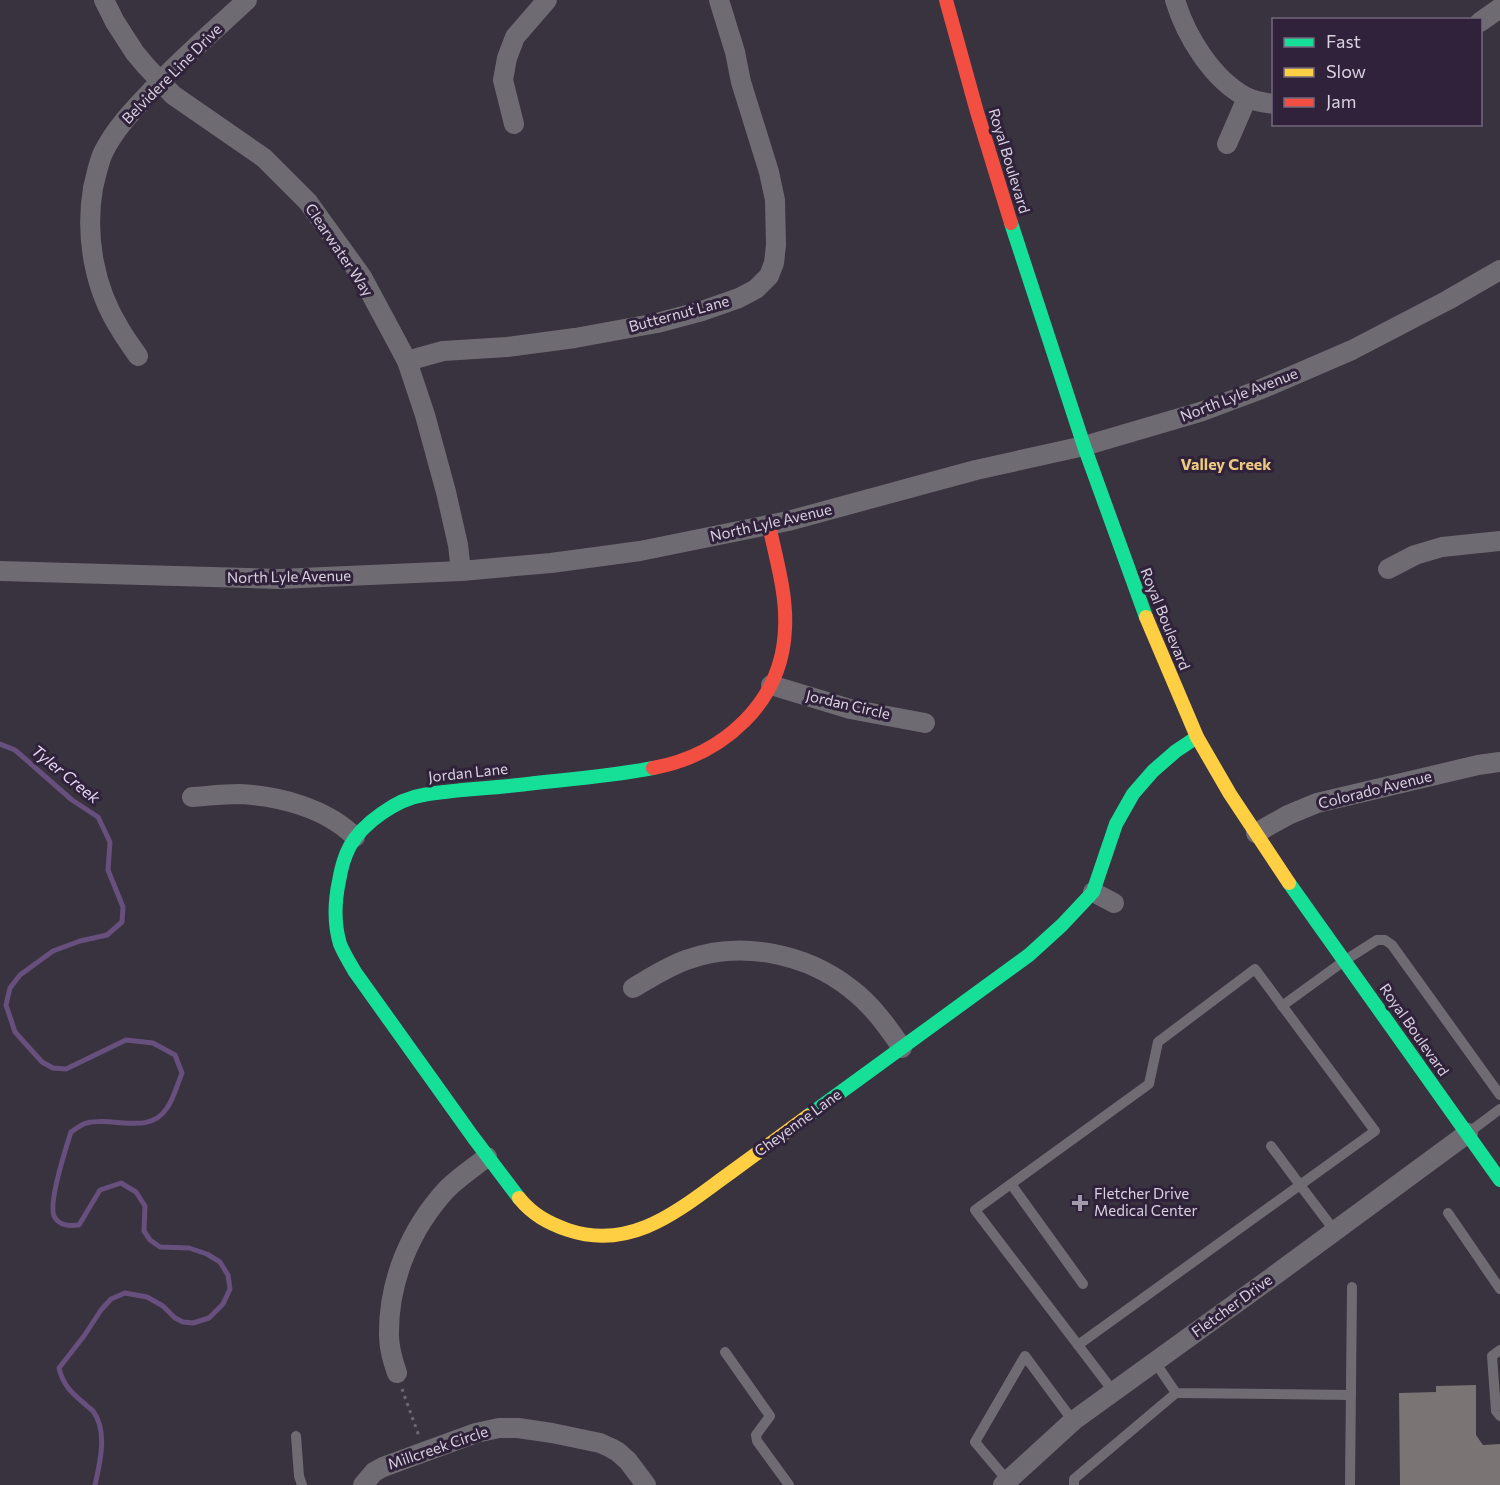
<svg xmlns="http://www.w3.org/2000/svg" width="1500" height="1485" font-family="Commissioner,sans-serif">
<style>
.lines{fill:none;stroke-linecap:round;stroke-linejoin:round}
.stream{stroke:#674f7e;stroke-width:5}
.building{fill:#7a7474}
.path{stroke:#6e6971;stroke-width:3;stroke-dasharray:3 4.5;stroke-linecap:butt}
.lane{stroke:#6f6b72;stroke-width:10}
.street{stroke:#6f6b72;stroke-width:20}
.fast{stroke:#16e098;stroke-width:14}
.slow{stroke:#ffcf43;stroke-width:14}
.jam{stroke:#f24e42;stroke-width:14}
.poi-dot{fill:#a19aa8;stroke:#2f223a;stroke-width:2}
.labels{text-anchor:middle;stroke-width:6;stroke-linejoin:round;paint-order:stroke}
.street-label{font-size:15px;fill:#d9d2e1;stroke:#2f223a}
.poi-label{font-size:15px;fill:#d9d2e1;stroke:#2f223a;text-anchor:start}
.neighbourhood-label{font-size:16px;font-weight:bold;fill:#eeca81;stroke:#2f223a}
.water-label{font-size:16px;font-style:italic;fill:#e5d6f5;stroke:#2f223a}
</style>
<rect width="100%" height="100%" fill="#39323f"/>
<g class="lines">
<!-- stream -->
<path class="stream" d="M0 744 15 750 72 800 98 817 110 842 108 870 123 907 122 922 107 935 80 941 53 951 20 975 10 988 6 1005 15 1032 42 1062 53 1068 66 1069 126 1040 153 1043 175 1055 182 1073C178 1083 173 1100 167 1108 149 1136 113 1116 87 1123 81 1124 76 1129 71 1132 66 1148 48 1202 54 1216 59 1226 69 1226 79 1225L100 1190 121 1183 136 1192 145 1206 144 1231 150 1240 160 1247 189 1248 207 1254 220 1262 228 1275 230 1289 223 1304 209 1318 193 1323 183 1322 175 1318 163 1306 147 1297 125 1293 111 1299 101 1310 84 1336 59 1368C63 1386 73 1394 86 1405 88 1407 91 1409 93 1411 108 1431 100 1463 95 1485"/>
</g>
<!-- building -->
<polygon class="building" points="1476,1385 1476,1435 1483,1445 1500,1444 1500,1485 1400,1485 1399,1393 1436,1392 1436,1386"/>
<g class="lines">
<!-- path -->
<polyline class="path" points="402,1389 419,1436"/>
<!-- lane -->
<g class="lane">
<polyline points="1282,1006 1344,961 1377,940 1385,940 1392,945 1500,1095"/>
<polyline points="1468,1133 1500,1109"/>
<polyline points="1011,1184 1083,1284"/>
<polyline points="1448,1213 1500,1289"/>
<polyline points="1078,1345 1300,1185 1271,1146"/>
<polyline points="1500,1350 1492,1356 1496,1411 1500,1416"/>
<polyline points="725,1352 770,1416 756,1435 757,1441 789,1485"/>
<polyline points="1155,1362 1176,1393 1351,1395"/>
<polyline points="1113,1391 975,1210 1149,1084 1158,1042 1255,969 1375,1131 1300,1185 1334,1230"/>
<polyline points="296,1436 299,1476 302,1485"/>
<polyline points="1007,1480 975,1442 1025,1356 1073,1421"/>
<polyline points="1074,1485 1074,1479 1176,1393"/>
<polyline points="1350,1485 1352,1287"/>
</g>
<!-- street -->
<g class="street">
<polyline points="104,0 115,22 135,53 146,66 173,95 264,158 308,202 362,277 407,361 425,415 446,492 458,545 461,571"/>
<path d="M1175 0C1186 36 1212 79 1246 97 1254 101 1265 103 1274 104"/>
<polyline points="1480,22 1500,8"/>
<polyline points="514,124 503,80 507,58 515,37 547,0"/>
<polyline points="1227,144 1247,98"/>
<path d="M138 356C132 347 125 338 120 329 94 288 85 236 93 188 96 177 98 164 103 153 115 128 135 108 154 88 183 57 216 29 247 0"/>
<polyline points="407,361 443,351 507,347 575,338 657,323 702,311 739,298 756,289 769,276 774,263 776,245 775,200 769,172 741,82 735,52 719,0"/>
<polyline points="1388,569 1415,555 1442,547 1500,541"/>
<polyline points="0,571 279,579 461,571 551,563 640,551 788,521 976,470 1084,446 1200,412 1259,390 1352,350 1448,300 1500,270"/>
<polyline points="771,685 850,709 925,723"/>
<path d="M192 797C207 796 223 794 239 794 279 796 326 808 355 837"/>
<polyline points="1256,833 1288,815 1317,803 1478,765 1500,762"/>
<polyline points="1093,892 1114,903"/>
<path d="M633 988C650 978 667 967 686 960 740 940 806 953 851 989 872 1005 887 1026 902 1048"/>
<path d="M397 1373C393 1361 389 1349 389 1336 388 1282 410 1229 447 1189 459 1177 473 1168 487 1157"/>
<polyline points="363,1485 374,1472 383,1467 476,1433 499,1428 518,1428 552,1433 600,1443 611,1448 618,1452 628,1461 646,1485"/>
<polyline points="1003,1485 1073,1421 1271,1278 1468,1133"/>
</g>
<!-- fast -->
<g class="fast">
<polyline points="1011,223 1084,446 1146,617"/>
<polyline points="1289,883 1500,1180"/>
<polyline points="808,1116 1029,955 1062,925 1093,892 1116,824 1133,794 1153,771 1176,751 1197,737"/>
<path d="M519 1198 473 1137 355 972C350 963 344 954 340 944 334 924 335 900 339 881 341 869 344 857 350 846 363 823 397 799 423 795 451 790 480 789 509 786 557 780 606 777 653 768"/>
</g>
<!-- slow -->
<g class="slow">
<polyline points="1146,617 1197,737 1230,794 1289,883"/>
<path d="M519 1198C533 1215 548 1223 568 1230 633 1252 681 1208 730 1173 756 1154 782 1135 808 1116"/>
</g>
<!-- jam -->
<g class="jam">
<polyline points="946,0 977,112 1011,223"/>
<path d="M653 768C723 755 782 703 785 629 787 594 776 559 769 525"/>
</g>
</g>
<!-- markers -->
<path class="poi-dot" d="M1077 1194h6v6h6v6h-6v6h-6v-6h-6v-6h6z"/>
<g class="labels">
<!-- street labels -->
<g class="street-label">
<text transform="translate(172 74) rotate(-45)" y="5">Belvidere Line Drive</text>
<text transform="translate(1009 161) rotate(73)" y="5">Royal Boulevard</text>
<text transform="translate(339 250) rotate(56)" y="5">Clearwater Way</text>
<text transform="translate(679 314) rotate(-15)" y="5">Butternut Lane</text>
<text transform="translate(1239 395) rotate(-21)" y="5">North Lyle Avenue</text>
<text transform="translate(771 523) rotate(-13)" y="5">North Lyle Avenue</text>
<text transform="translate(289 577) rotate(-1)" y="5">North Lyle Avenue</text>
<text transform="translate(1165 619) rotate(68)" y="5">Royal Boulevard</text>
<text transform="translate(848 705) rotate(13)" y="5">Jordan Circle</text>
<text transform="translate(468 773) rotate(-6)" y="5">Jordan Lane</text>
<text transform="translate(1375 790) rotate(-14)" y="5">Colorado Avenue</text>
<text transform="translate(1414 1030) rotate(55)" y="5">Royal Boulevard</text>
<text transform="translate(798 1123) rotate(-36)" y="5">Cheyenne Lane</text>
<text transform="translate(1232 1306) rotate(-36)" y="5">Fletcher Drive</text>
<text transform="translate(438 1448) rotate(-19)" y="5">Millcreek Circle</text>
</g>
<!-- poi labels -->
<g class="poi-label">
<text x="1094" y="1199">Fletcher Drive<tspan x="1094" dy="17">Medical Center</tspan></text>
</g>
<!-- neighbourhood labels -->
<g class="neighbourhood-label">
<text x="1226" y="470">Valley Creek</text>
</g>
<!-- water labels -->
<g class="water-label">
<text transform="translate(66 774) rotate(39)" y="6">Tyler Creek</text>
</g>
</g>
<!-- legend -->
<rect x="1272" y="18" width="210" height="108" fill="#2f223a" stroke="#73687d" stroke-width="1.5"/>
<rect x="1284" y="38" width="30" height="9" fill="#16e098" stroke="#73687d" stroke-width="1.5"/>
<text x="1326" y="48" font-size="18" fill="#d9d2e1">Fast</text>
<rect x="1284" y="68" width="30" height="9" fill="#ffcf43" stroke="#73687d" stroke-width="1.5"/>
<text x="1326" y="78" font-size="18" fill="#d9d2e1">Slow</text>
<rect x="1284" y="98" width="30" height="9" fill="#f24e42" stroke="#73687d" stroke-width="1.5"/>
<text x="1326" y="108" font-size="18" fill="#d9d2e1">Jam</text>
</svg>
